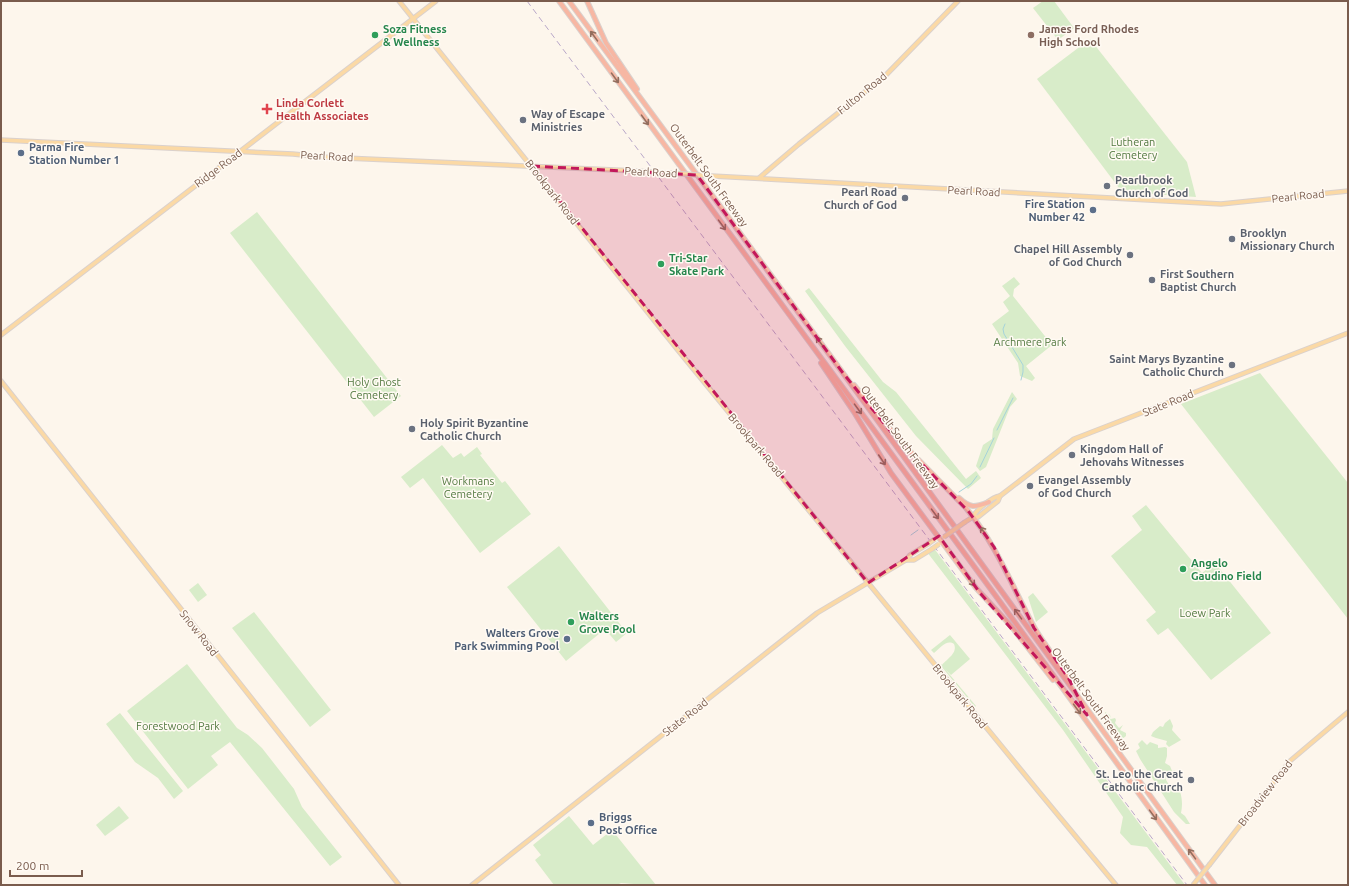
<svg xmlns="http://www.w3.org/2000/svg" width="1349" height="886" font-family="Ubuntu,sans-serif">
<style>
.green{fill:#d8ecc9}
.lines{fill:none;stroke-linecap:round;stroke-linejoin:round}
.stream{stroke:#a5d3da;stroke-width:1}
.major-casing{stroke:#dad1cd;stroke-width:5.5}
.highway-casing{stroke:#dad1cd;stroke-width:6}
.major{stroke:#fbd9a5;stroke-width:3.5}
.highway{stroke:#f7b7a3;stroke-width:4}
.rail{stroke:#b9a8c9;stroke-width:1;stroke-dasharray:6 4;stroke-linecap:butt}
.major-bridge-casing{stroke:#dad1cd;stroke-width:5.5;stroke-linecap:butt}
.major-bridge{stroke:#fbd9a5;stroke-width:3.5}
.oneway{stroke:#936e5e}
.marked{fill:#c2185b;fill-opacity:0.2;stroke:#c2185b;stroke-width:3;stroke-dasharray:8 5;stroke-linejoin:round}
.leisure-dot{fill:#2e9e5b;stroke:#fffaf3;stroke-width:1.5}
.education-dot{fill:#8d6e63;stroke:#fffaf3;stroke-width:1.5}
.health-dot{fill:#e0444e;stroke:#fffaf3;stroke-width:1.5}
.worship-dot{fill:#6b7280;stroke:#fffaf3;stroke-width:1.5}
.service-dot{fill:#5c6f8a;stroke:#fffaf3;stroke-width:1.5}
.labels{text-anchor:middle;stroke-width:3;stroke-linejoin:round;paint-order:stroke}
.leisure-label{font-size:11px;font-weight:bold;fill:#27864d;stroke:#fffaf3;text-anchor:start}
.education-label{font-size:11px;font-weight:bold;fill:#785e54;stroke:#fffaf3;text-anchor:start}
.street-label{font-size:11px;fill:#7a5c4d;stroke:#fffaf3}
.health-label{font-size:11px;font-weight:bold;fill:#be3a42;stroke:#fffaf3;text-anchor:start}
.worship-label{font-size:11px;font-weight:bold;fill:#5b616d;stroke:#fffaf3;text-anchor:start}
.park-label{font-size:11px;fill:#537a41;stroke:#fffaf3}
.service-label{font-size:11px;font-weight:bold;fill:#4e5e75;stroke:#fffaf3;text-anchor:start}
</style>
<rect width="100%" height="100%" fill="#fdf6ec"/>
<!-- green -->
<g class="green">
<polygon points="1043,1 1054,1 1074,28 1058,40 1033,8"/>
<polygon points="1090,39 1187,162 1196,197 1122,192 1037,79"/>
<polygon points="257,212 401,396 374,417 230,233"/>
<polygon points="1014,277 1020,284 1014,289 1013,296 1052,345 1026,366 1035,378 1032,381 1020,376 1018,363 992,324 1009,311 1003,302 1010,296 1002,286"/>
<polygon points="809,288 883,382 896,392 966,479 976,471 981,478 968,489 916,436 845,346 805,291"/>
<polygon points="1260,373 1348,483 1348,619 1181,404"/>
<polygon points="1012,392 1017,399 1010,407 986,467 980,471 976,466 983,445 992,439 993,429"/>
<polygon points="442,445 453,458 461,453 464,457 477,447 482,454 480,455 502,483 505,481 531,514 480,553 423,478 410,488 401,477"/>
<polygon points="1146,505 1202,573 1215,563 1271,633 1211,680 1168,628 1158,635 1146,620 1156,612 1111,556 1142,530 1132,516"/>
<polygon points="559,546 627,633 616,642 605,629 566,661 507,587"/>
<polygon points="933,547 1185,885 1177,885 1147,847 1131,845 1120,833 1123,817 1063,730 927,552"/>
<polygon points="198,583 207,595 198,602 189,590"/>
<polygon points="1033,593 1048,612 1036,622 1028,597"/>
<polygon points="254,612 331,710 310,727 232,628"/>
<path d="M950 635 970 659 951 675 945 669 976 706 975 707 941 666V664L942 665C947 659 958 653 954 644 947 639 940 648 934 653L931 650Z"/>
<polygon points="187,664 237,728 248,735 262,748 294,789 302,807 342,857 330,866 230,742 211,756 218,765 188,789 127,711"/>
<polygon points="1105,712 1110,715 1111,719 1115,718 1116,720 1115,723 1119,728 1123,725 1120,730 1126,733 1126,736 1120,741 1115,732 1116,728 1112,723 1107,724 1109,720 1105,717"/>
<polygon points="120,713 183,791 174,799 158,778 135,762 106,724"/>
<polygon points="1170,719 1173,726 1172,730 1181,740 1169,747 1166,744 1167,741 1156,738 1151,736 1153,732 1160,726 1163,727 1165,723"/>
<path d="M1142 740 1147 745 1150 742 1158 745V748L1165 747 1167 748V756L1165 763 1170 766 1172 771 1175 770 1176 772 1170 779 1165 778 1169 785 1178 786C1182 795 1183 804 1181 813L1185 816 1190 824H1186L1174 812 1140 759 1136 751 1140 748 1138 744Z"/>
<polygon points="119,806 129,818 105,836 96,825"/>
<polygon points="569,816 593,845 612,830 656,885 635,885 634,884 621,883 617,885 554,885 535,860 541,855 533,845"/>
</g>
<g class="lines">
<!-- stream -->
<g class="stream">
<polyline points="1005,324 1003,329 1004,334 1023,365 1023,372 1021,380"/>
<polyline points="997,430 1013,398"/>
<polyline points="980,467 994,438"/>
<polyline points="959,492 971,484 977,476"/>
<polyline points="911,535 918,530"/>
</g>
<!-- major casing -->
<g class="major-casing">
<g id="major">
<polyline points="399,1 677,349 1039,792 1116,885"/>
<polyline points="1,140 293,154 322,157 638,171"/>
<polyline points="662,173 671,173"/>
<polyline points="712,176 1221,204 1348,191"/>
<polyline points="759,178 799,144 885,76 958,1"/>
<polyline points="1,335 436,1"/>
<polyline points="1,381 399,885"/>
<path d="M973 517C976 510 992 497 1000 496"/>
<polyline points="965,522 973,517 978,517 998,501 1000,496 1074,439 1348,333"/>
<polyline points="906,560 914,560 932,549"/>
<polyline points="1210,864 1290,761 1348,712"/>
<polyline points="472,885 817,613 906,560 910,555 928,544"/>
</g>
</g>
<!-- highway casing -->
<g class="highway-casing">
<g id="highway">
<polyline points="559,1 998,599 1205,885"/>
<polyline points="569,1 843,373 1215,885"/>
<polyline points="587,1 606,43 637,89"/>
<polyline points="821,363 854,412 891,473 976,588 1011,626 1053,680"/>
<path d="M854 385 900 441 966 508C996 544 1012 586 1034 627 1044 645 1058 660 1068 678"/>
<path d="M959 498C971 509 975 507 989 502"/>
</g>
</g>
<!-- major -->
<use href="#major" class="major"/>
<!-- highway -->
<use href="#highway" class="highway"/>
<!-- rail -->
<polyline class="rail" points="527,1 1187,885"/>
<!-- major-bridge casing -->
<g class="major-bridge-casing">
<g id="major-bridge">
<polyline points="638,171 662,173"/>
<polyline points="671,173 712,176"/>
<polyline points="944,537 965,522"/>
<polyline points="928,544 935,539"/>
<polyline points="932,549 939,544"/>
<polyline points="1193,885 1210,864"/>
</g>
</g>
<!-- major-bridge -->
<use href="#major-bridge" class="major-bridge"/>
</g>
<!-- one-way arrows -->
<defs><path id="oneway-shaft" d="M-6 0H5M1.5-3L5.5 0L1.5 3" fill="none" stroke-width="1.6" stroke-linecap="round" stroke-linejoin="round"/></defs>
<g class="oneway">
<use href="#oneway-shaft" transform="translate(594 36) rotate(-126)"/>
<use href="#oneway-shaft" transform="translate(615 78) rotate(54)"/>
<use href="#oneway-shaft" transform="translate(645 120) rotate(54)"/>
<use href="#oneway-shaft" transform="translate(722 225) rotate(54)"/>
<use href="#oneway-shaft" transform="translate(820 342) rotate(-126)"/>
<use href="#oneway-shaft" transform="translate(858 409) rotate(54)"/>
<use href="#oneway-shaft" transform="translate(882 460) rotate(56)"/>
<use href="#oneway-shaft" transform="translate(935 514) rotate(54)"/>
<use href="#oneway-shaft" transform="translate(984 532) rotate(-126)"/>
<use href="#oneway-shaft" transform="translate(971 581) rotate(53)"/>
<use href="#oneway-shaft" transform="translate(1018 614) rotate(-126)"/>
<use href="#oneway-shaft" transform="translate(1077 709) rotate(54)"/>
<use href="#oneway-shaft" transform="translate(1153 815) rotate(54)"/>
<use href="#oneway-shaft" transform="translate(1192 854) rotate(-126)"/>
</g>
<!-- marked area -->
<path class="marked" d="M532 166 697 175 843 373 891 432 969 512 994 547 1034 628 1069 679 1087 715 980 593 939 536 868 583Z"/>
<!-- markers -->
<g class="leisure-dot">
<circle cx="375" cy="35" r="4"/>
<circle cx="661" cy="264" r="4"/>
<circle cx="1183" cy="569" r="4"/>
<circle cx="571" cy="622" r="4"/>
</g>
<circle class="education-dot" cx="1031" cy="35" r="4"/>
<path class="health-dot" d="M265 103h4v4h4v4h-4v4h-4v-4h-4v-4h4z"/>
<g class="worship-dot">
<circle cx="523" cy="120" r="4"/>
<circle cx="1107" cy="186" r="4"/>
<circle cx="905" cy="198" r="4"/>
<circle cx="1232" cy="239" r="4"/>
<circle cx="1130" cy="255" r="4"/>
<circle cx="1152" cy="280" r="4"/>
<circle cx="1232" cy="365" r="4"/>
<circle cx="412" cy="429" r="4"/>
<circle cx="1072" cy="455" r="4"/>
<circle cx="1030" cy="486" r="4"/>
<circle cx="1191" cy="780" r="4"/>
</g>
<g class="service-dot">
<circle cx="21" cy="153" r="4"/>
<circle cx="1093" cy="210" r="4"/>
<circle cx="567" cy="639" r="4"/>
<circle cx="591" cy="823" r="4"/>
</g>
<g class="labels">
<!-- leisure labels -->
<g class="leisure-label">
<text x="383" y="33">Soza Fitness<tspan x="383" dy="13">&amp; Wellness</tspan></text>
<text x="669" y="262">Tri-Star<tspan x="669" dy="13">Skate Park</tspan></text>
<text x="1191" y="567">Angelo<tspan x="1191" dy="13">Gaudino Field</tspan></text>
<text x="579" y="620">Walters<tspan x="579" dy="13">Grove Pool</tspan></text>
</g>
<!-- education labels -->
<g class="education-label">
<text x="1039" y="33">James Ford Rhodes<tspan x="1039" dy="13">High School</tspan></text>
</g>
<!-- street labels -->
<g class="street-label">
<text transform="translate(862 93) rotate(-39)" y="4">Fulton Road</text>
<text transform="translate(327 156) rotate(3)" y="4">Pearl Road</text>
<text transform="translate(218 168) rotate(-37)" y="4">Ridge Road</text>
<text transform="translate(651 172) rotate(3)" y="4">Pearl Road</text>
<text transform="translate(709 175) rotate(54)" y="4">Outerbelt South Freeway</text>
<text transform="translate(974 191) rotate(3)" y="4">Pearl Road</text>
<text transform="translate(552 192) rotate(52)" y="4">Brookpark Road</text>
<text transform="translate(1298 196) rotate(-6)" y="4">Pearl Road</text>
<text transform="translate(1168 403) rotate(-22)" y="4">State Road</text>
<text transform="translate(900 437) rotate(54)" y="4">Outerbelt South Freeway</text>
<text transform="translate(756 445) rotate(50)" y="4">Brookpark Road</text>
<text transform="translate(199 633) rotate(52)" y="4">Snow Road</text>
<text transform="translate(960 696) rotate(51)" y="4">Brookpark Road</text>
<text transform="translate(1091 699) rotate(54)" y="4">Outerbelt South Freeway</text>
<text transform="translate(685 717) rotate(-38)" y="4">State Road</text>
<text transform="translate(1265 793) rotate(-52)" y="4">Broadview Road</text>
</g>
<!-- health labels -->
<g class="health-label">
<text x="276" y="107">Linda Corlett<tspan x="276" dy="13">Health Associates</tspan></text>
</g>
<!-- worship labels -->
<g class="worship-label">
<text x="531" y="118">Way of Escape<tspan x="531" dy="13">Ministries</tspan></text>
<text x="1115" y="184">Pearlbrook<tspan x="1115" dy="13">Church of God</tspan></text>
<text x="897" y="196" text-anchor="end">Pearl Road<tspan x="897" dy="13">Church of God</tspan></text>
<text x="1240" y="237">Brooklyn<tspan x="1240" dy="13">Missionary Church</tspan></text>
<text x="1122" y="253" text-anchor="end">Chapel Hill Assembly<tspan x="1122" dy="13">of God Church</tspan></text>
<text x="1160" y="278">First Southern<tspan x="1160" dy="13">Baptist Church</tspan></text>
<text x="1224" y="363" text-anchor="end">Saint Marys Byzantine<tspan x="1224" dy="13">Catholic Church</tspan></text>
<text x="420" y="427">Holy Spirit Byzantine<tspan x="420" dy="13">Catholic Church</tspan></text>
<text x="1080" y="453">Kingdom Hall of<tspan x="1080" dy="13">Jehovahs Witnesses</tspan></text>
<text x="1038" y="484">Evangel Assembly<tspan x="1038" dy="13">of God Church</tspan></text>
<text x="1183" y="778" text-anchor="end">St. Leo the Great<tspan x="1183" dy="13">Catholic Church</tspan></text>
</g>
<!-- park labels -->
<g class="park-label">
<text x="1133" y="146">Lutheran<tspan x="1133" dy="13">Cemetery</tspan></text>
<text x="1030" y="346">Archmere Park</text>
<text x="374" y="386">Holy Ghost<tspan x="374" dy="13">Cemetery</tspan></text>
<text x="468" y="485">Workmans<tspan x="468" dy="13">Cemetery</tspan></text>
<text x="1205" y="617">Loew Park</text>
<text x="178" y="730">Forestwood Park</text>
</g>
<!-- service labels -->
<g class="service-label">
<text x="29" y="151">Parma Fire<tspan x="29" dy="13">Station Number 1</tspan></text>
<text x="1085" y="208" text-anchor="end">Fire Station<tspan x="1085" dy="13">Number 42</tspan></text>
<text x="559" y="637" text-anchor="end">Walters Grove<tspan x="559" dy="13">Park Swimming Pool</tspan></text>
<text x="599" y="821">Briggs<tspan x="599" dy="13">Post Office</tspan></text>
</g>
</g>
<!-- border -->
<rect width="1349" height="886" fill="none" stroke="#7a5c4d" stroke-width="4"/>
<!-- scale -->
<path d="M10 870v6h72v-6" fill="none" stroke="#7a5c4d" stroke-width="2"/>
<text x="16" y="870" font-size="12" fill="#7a5c4d" stroke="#fffaf3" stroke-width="3" paint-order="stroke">200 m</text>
</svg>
